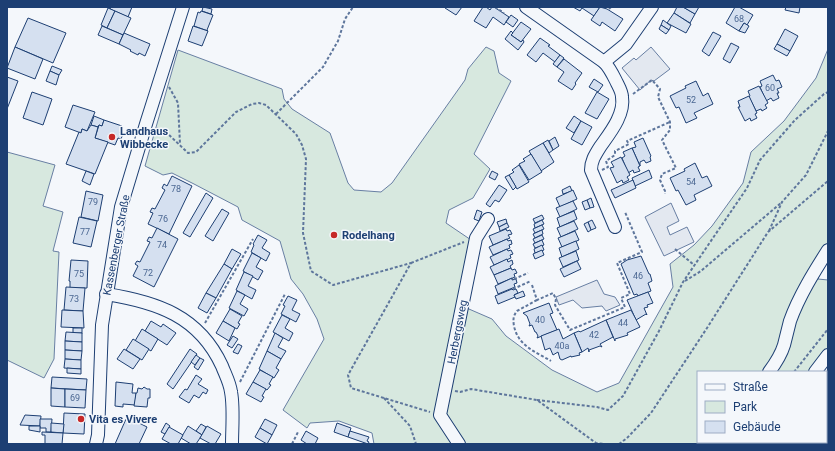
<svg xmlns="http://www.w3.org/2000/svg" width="835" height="451" font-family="Roboto,sans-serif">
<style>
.green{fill:#d7e8df;stroke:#687fa3}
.parking{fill:#e3e8f0;stroke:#687fa3}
.building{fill:#d5e0f0;stroke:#1d3f73}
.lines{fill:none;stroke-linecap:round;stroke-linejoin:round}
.minor-casing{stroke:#1d3f73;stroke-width:14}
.path{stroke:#5e769c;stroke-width:2;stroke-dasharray:3 2;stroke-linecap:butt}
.minor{stroke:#f4f7fb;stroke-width:12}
.poi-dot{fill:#c62828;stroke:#f4f7fb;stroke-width:1.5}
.labels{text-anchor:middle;stroke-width:3;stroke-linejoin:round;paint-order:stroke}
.number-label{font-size:9px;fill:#4b6792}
.poi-label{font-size:11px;font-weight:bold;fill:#1d3f73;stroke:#f4f7fb;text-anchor:start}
.street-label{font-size:11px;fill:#1d3f73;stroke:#f4f7fb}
</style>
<rect width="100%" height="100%" fill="#f4f7fb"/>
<!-- green -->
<g class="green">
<polygon points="486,47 494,51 499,73 511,81 474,154 490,169 473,198 449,210 446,223 477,244 462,306 492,319 506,336 552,370 597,392 619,383 673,287 670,264 694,245 712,226 743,183 751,152 784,121 816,78 828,49 828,244 822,255 818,279 828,280 828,348 809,372 698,372 698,442 752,442 751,444 374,444 372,433 339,421 310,423 307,428 283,410 324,339 317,319 303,294 291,279 280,241 242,220 238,207 194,184 172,173 163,175 145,166 178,50 282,89 284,99 292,109 330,133 348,183 354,190 381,192 392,183 465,80 468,69"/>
<polygon points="7,152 55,165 43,206 63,212 53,251 59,252 54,359 44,378 7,360"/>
</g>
<!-- parking -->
<g class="parking">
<polygon points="651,47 670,69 654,81 651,80 640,90 622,68 634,58 636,60"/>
<polygon points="671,203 679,221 667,227 670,235 687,227 694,242 664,256 645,217"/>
<polygon points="597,280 604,294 615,297 620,305 606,311 602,306 582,308 573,300 559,305 556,297"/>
</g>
<!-- building -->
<g class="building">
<polygon points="111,7 132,7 128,17 110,9"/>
<polygon points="203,7 212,9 211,14 202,11"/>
<polygon points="445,7 462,7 456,15 445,8"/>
<polygon points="483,7 486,7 490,10 492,7 494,7 509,17 504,25 493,17 486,28 474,21"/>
<polygon points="573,7 600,7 594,16 582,8 580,11"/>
<polygon points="600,7 607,9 623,19 615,31 602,22 600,26 591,20"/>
<polygon points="677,7 683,7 695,14 690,23 674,13"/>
<polygon points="683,7 699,7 695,14"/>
<polygon points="735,7 739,7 753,15 747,25 744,23 739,31 726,23"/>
<polygon points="786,7 800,7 799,13 785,10"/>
<polygon points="108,8 115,11 107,28 101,25"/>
<polygon points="115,11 131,18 123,35 107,28"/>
<polygon points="201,11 213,15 207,30 208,31 194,26 198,12 200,13"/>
<polygon points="674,13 691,24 686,33 667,23"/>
<polygon points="511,15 518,20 513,27 506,22"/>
<polygon points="28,18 66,33 53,63 15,47"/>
<polygon points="663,20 671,26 669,30 661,25"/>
<polygon points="521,22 531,29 521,42 511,35"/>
<polygon points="744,23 749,26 745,33 739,31"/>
<polygon points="661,25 669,30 666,34 659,29"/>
<polygon points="102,26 123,35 119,44 98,35"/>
<polygon points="193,26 208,31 202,46 188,41"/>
<polygon points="785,29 798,36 790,51 777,44"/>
<polygon points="511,31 513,33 511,35 521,42 523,40 524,42 518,50 505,39"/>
<polygon points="713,32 721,36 709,56 702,51"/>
<polygon points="124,33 150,44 145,56 139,53 138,55 130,51 131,50 119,44"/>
<polygon points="540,38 550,45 548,46 560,55 555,62 543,53 536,62 527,55"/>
<polygon points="731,43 739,47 730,63 723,59"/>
<polygon points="777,44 790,51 787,56 774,49"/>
<polygon points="15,47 43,59 35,79 7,68"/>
<polygon points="560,55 564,58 557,67 553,64"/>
<polygon points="564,59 582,73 575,83 576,84 572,90 558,81 564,72 557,67"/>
<polygon points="52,66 62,70 59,75 50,71"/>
<polygon points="50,71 59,75 56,85 46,81"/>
<polygon points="773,75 776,81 779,80 782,87 777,89 779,93 777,93 779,98 773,101 771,98 766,101 760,87 762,86 760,81"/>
<polygon points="7,77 18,81 7,109"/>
<polygon points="594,79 603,85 598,92 589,87"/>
<polygon points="696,81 703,96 708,93 713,104 694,113 697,118 686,123 679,107 676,108 670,96 686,88 685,86"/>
<polygon points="759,86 768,103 765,105 767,108 762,111 761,109 756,111 749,97 750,96 748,91"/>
<polygon points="32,92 52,99 43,125 23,118"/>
<polygon points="597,92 609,99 597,119 585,113"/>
<polygon points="749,96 757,113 755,114 757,118 751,121 750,118 745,121 738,107 740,107 738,101"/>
<polygon points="73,105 95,112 87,131 82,129 81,133 65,127"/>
<polygon points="94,116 104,120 102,126 99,125 98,127 91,125"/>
<polygon points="574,116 581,121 574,133 566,128"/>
<polygon points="104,120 122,126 120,133 123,134 121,139 118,138 115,145 95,138 99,125 102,126"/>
<polygon points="581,121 592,127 582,145 571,139"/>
<polygon points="91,125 98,127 95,138 108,142 95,174 66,164 79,132 81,133 82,129 87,131"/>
<polygon points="555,137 559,146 553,150 549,141"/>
<polygon points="643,138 651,156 650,157 651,161 646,163 644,160 640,162 640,166 632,148 636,147 634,142"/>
<polygon points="548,140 553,150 549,153 543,143"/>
<polygon points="543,143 554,162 541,171 529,151"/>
<polygon points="632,148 640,166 638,167 640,171 634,173 633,170 628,173 622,158 625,156 623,152"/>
<polygon points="531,154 542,172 529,180 519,164 525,161 523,159"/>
<polygon points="621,157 630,175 627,177 629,180 623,183 622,180 617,183 610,168 614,167 611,162"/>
<polygon points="695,163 702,178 707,176 712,186 694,195 696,200 686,205 678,190 676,191 670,178 685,171 684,169"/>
<polygon points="519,165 529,182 517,189 509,175 514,172 512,170"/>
<polygon points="649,170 652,178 635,186 632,178"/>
<polygon points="86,171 94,174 90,185 82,181"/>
<polygon points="492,171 498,174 495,180 489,177"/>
<polygon points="509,175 516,187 513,190 505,177"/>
<polygon points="172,176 192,186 169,234 148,224 153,213 150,212 152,208 155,209 165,190 162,188 164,184 167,186"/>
<polygon points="633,180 636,188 615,198 611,190"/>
<polygon points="499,185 507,190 499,202 495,200 490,207 486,204"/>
<polygon points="570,186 572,191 563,194 562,190"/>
<polygon points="573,190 577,199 560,207 556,198"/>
<polygon points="86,191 103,195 98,221 81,217"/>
<polygon points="206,193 213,198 190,237 183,233"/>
<polygon points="591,198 594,207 590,208 587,200"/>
<polygon points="587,200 590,208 585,210 582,202"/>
<polygon points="573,201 577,209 560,217 556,208"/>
<polygon points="222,209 229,213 213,241 205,236"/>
<polygon points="477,210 482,212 479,221 474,219"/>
<polygon points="574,211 577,219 560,227 557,218"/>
<polygon points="542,215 544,219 535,223 533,219"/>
<polygon points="79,217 97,221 91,247 73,243"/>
<polygon points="506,219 507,223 499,227 497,222"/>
<polygon points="542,220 544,224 535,228 534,224"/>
<polygon points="592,220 596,228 591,230 588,222"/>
<polygon points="574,221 578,229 561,237 557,228"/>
<polygon points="588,222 591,230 588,232 584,224"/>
<polygon points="507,223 509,227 500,231 499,227"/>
<polygon points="542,225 544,229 535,233 533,229"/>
<polygon points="157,228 178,239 154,287 133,276 138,266 135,264 137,261 140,262 150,242 147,241 149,237 152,238"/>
<polygon points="506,229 507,231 510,230 512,234 508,235 510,238 493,245 489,236"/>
<polygon points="542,230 543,234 535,238 533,234"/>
<polygon points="575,231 579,240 562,247 558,238"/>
<polygon points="258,235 267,240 262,248 270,253 266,261 251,252 254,245 253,244"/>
<polygon points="542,235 544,239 535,243 533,239"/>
<polygon points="507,239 508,241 511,240 512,244 509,245 510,248 493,255 489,247"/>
<polygon points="542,240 544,245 535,248 533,244"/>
<polygon points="576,241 579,249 562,257 559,248"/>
<polygon points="542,245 544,250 535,253 534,249"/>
<polygon points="232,249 241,254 232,269 224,264"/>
<polygon points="507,249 508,251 511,250 513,254 510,255 511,258 494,265 490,257"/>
<polygon points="542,250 544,255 535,259 533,254"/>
<polygon points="576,251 579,260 563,267 559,258"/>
<polygon points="252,253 261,258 256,267 263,271 258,280 243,271"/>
<polygon points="641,256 649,274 650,274 652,281 648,283 651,291 638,296 637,294 634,295 621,264 627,260"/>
<polygon points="507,259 508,262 512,260 513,264 510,266 511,268 494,275 490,267"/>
<polygon points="71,260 88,261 87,288 70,288 70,281 69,281"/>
<polygon points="577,261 581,269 564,277 560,269"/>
<polygon points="224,264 232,269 216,298 206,293"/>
<polygon points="511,268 512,270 515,269 517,273 514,274 515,277 498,284 494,275"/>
<polygon points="244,272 253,276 248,286 256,290 252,299 236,290"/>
<polygon points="512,278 512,280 516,279 517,283 514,284 515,287 498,294 495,286"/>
<polygon points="66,287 85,288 83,311 64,310"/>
<polygon points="512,289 513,290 516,289 518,293 514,295 515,297 498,304 495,296"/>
<polygon points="237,291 245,295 240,304 248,309 244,316 229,308"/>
<polygon points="523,291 525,296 516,299 514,295"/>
<polygon points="648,292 653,303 647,305 648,307 644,308 647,315 646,314 636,320 627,300"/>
<polygon points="206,293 216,298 207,313 198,308"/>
<polygon points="288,296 297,300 292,310 300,314 296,322 281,314 285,306 283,305"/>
<polygon points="549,303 553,313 550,314 557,330 537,338 538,336 536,332 535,332 532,325 529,326 530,324 527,316 523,313"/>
<polygon points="230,309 242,316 238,323 240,324 237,329 223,321"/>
<polygon points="62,310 83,311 84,328 61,327"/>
<polygon points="631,310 640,327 627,333 628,335 615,339 615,341 606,320"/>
<polygon points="282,315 290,319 285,328 293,333 289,341 273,332"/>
<polygon points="606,320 613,337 600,344 602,347 600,346 589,350 589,352 588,348 582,352 574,333 579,331 580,332"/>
<polygon points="151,321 161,327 163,324 176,333 167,345 145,331"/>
<polygon points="223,321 235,328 229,341 216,333"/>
<rect x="73" y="328" width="9" height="5"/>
<polygon points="142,329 158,339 151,351 135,341"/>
<polygon points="559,329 563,339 574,333 582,352 579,353 580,355 571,357 571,356 562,360 560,359 558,352 553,355 550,348 545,350 541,336"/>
<polygon points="66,332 82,333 82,342 65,341"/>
<polygon points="275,333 283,338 278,347 286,351 281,359 267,351"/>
<polygon points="233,336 238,339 232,348 227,345"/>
<polygon points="133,339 149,349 142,360 126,350"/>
<polygon points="65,341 82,342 82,351 65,350"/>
<polygon points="238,344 242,346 238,354 233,352"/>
<polygon points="124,349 140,359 133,369 117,359"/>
<polygon points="190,349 197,354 173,389 167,384"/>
<polygon points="65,350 82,351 81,360 65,359"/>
<polygon points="267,351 281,359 276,368 279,370 274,378 259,369"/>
<polygon points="196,355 200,358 195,365 191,362"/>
<polygon points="200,358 204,360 198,370 194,367"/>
<polygon points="65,359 81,360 81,369 64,368"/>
<polygon points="67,368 81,369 81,374 67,373"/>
<polygon points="260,370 273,377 269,384 271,385 267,390 253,382"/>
<polygon points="196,375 202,379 198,384 208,390 206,394 203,392 199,398 194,395 189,403 179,397 185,389 187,390"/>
<polygon points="52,377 87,379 86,390 51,388"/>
<polygon points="116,382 133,384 132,393 136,393 135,405 123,404 123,407 115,406"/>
<polygon points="253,382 266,389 262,396 264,397 261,402 246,394"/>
<polygon points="144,387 147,389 150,389 150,398 148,398 147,407 134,406 136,393 137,393 138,388 142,389"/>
<polygon points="51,388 65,389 65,407 51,406"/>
<polygon points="65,389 86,390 85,408 65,407"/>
<polygon points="64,413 85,414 84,434 63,433"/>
<polygon points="25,415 41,416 40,426 20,425"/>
<polygon points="40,419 52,419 51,432 46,432 46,428 40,428"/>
<polygon points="126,419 134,423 135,421 147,427 139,444 115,444"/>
<polygon points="265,419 277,425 272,435 260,428"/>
<polygon points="51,423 64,424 63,433 51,432"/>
<polygon points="166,423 170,426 165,434 161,432"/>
<polygon points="337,423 351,428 348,437 334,432"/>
<polygon points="201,424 206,427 202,435 196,431"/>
<polygon points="29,426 40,426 40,432 29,430"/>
<polygon points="188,426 202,435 196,444 191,444 181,438"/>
<polygon points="207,426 221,434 215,444 211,444 200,438"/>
<polygon points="169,427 183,435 178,444 171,444 162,439"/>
<polygon points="260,428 272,435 267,444 255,437"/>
<polygon points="306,431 318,438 315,444 307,444 301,440"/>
<polygon points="350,431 369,437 367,441 369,442 368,444 348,437"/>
<polygon points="42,432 63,433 62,444 45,444 45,435 42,435"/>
<polygon points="794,442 815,442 818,444 793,444"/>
</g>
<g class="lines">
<!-- minor casing -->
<g class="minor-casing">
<g id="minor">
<polyline points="526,7 604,62 626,44 652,7"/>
<path d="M604 62C610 68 613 75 617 83 619 87 622 92 622 97 625 115 609 134 600 147 595 155 591 161 591 170L615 227"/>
<path d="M106 294C157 302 199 316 222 366 225 374 230 383 231 392 234 407 232 429 232 444"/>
<path d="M769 372C775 364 781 355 784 345 786 337 788 329 790 321 799 296 814 272 828 250"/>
<polyline points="815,372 828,355"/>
<polyline points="96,444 98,435 102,325 121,207 146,124 183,7"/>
<polyline points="459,444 440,415 476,238 488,219"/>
<polyline points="707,444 709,442"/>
<polyline points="757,444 759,442"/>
</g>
</g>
<!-- path -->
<g class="path">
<polyline points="495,7 504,13"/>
<polyline points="609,9 611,7"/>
<polyline points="169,87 178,103 180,144"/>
<polyline points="633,94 652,80 660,89 658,97 670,122 670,130 662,140 676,168 662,174 660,180 665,191 665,194"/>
<polyline points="276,114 323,67 338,41 345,19 353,7"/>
<polyline points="156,128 166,132 188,153 196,152 236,112 252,104 259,103 266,105 296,134 302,145 306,159 303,233 311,271 333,285 411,263 348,375 351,388 430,412"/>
<polyline points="602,170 608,167 606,161 615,155 615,151 629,144 627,141 670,122"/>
<polyline points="769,231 782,202 806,175 828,131"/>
<polyline points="675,249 694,265"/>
<polyline points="411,263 464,242"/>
<polyline points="514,279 528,273"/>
<polyline points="685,281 701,271 782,202"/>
<polyline points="532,285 537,300 553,293 556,299 555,305 570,330 625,307 621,298 630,294 617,263 642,252 625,212"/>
<polyline points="513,289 531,281"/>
<path d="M537 300 517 311C513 316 513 320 514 326 518 346 536 352 551 361"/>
<polyline points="205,323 253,239"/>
<polyline points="794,372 828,329"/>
<polyline points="240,382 285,294"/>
<polyline points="455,391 460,392 471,389 537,400 596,443 604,444"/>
<polyline points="384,398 410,426 416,444"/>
<polyline points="537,400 597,407 608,410 623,396 659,331 683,282 747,188 760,160 795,120 824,94 828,92"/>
<polyline points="292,444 298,432"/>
<polyline points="619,444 627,438 651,413 707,328 768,232 828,181"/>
<polyline points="736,444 738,442"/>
</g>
<!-- minor -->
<use href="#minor" class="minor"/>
</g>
<!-- markers -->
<g class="poi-dot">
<circle cx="112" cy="137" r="4"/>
<circle cx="334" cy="235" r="4"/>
<circle cx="81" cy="419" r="4"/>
</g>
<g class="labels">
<!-- number labels -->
<g class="number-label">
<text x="739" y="22">68</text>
<text x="770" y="91">60</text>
<text x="691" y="103">52</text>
<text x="691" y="185">54</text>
<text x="176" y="192">78</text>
<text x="93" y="205">79</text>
<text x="163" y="222">76</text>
<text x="85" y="235">77</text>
<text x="162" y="248">74</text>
<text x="148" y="276">72</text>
<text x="79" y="277">75</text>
<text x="638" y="279">46</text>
<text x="74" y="302">73</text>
<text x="540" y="323">40</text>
<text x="623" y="326">44</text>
<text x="594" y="338">42</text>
<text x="562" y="349">40a</text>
<text x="75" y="401">69</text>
</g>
<!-- poi labels -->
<g class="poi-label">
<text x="120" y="135">Landhaus<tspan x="120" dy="13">Wibbecke</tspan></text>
<text x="342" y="239">Rodelhang</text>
<text x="89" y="423">Vita es Vivere</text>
</g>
<!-- street labels -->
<g class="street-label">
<text transform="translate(116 245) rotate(-79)" y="4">Kassenberger Straße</text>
<text transform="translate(457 332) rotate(-79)" y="4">Herbergsweg</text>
</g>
</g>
<!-- border -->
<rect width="835" height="451" fill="none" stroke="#1d3f73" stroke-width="16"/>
<!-- legend -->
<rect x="697" y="371" width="130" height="72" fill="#f4f7fb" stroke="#9eadc5"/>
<rect x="705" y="384" width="20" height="6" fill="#f4f7fb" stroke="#9eadc5"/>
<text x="733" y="391" font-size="12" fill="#1d3f73">Straße</text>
<rect x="705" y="401" width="20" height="12" fill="#d7e8df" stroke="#9eadc5"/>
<text x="733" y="411" font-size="12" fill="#1d3f73">Park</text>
<rect x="705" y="421" width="20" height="12" fill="#d5e0f0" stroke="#9eadc5"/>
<text x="733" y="431" font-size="12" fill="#1d3f73">Gebäude</text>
</svg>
